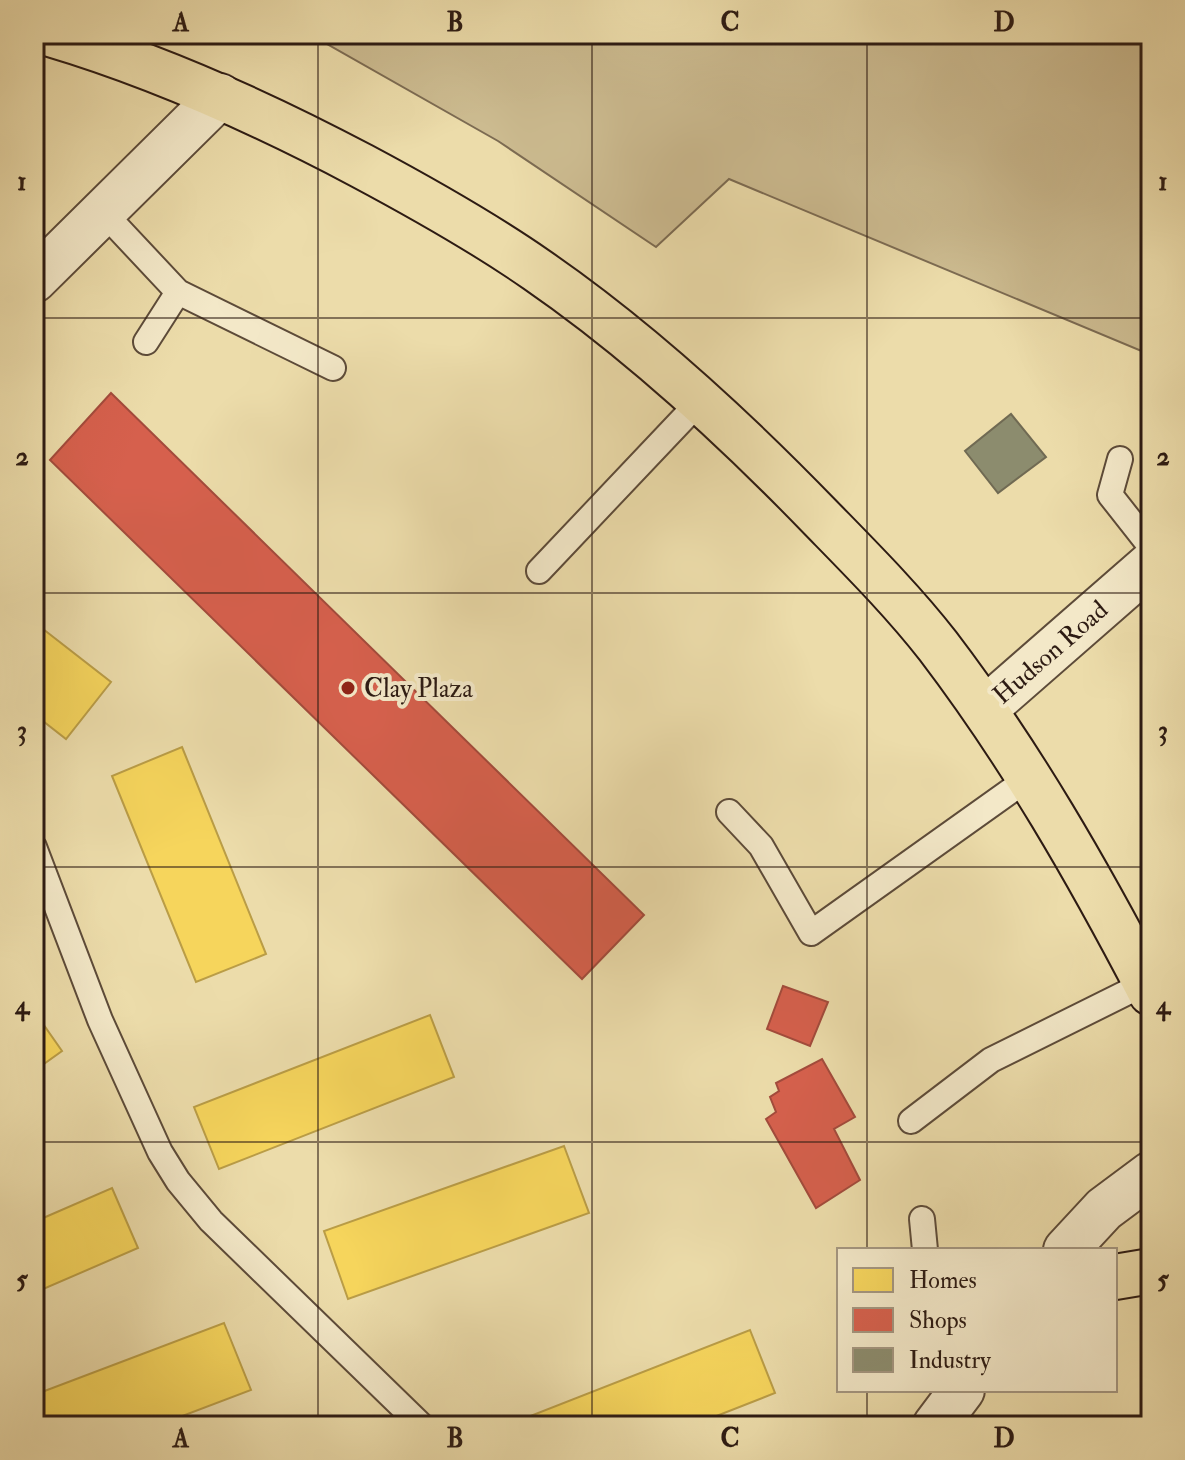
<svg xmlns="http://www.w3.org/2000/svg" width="1185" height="1460" font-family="'IM FELL Double Pica',serif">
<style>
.green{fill:#ccbb90;stroke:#7c6b52;stroke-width:2}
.homes{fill:#f6d55c;stroke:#ba9d46;stroke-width:2}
.shops{fill:#d6604d;stroke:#a34b3c;stroke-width:2}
.industry{fill:#8c8c6e;stroke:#706a53;stroke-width:2}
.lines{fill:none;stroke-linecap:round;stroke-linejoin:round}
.service-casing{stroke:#5d4b39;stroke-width:28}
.minor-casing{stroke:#5d4b39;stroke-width:48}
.trunk-casing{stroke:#2d1b13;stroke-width:48}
.service{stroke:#f3e8c8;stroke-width:24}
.minor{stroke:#f3e8c8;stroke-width:44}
.trunk{stroke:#ecdcaa;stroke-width:44}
.grid{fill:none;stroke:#2d1b13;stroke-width:2;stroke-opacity:0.55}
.poi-dot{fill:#8f2418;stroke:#f3e8c8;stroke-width:3}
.labels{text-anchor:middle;stroke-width:8;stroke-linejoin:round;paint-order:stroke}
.street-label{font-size:26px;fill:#2d1b13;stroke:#f3e8c8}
.poi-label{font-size:26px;fill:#2d1b13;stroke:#f3e8c8;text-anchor:start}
.neatline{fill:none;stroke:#2d1b13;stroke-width:3}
.grid-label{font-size:26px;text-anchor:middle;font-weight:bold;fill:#2d1b13}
</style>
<rect width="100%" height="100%" fill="#ecdcaa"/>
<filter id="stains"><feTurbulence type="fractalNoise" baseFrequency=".0025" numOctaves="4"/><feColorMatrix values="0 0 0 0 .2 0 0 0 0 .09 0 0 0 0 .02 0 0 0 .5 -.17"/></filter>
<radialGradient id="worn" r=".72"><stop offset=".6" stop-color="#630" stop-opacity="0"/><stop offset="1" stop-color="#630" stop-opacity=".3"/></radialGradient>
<!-- green -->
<polygon class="green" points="305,34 1151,34 1151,355 729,179 656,247 498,141 325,43"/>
<!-- homes -->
<g class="homes">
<polygon points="34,622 111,682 66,739 34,714"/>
<polygon points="182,747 266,954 196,982 112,776"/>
<polygon points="34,1011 62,1051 34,1071"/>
<polygon points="430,1015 454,1077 219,1169 194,1107"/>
<polygon points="564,1146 589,1213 348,1299 324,1231"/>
<polygon points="112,1188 138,1248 34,1293 34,1222"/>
<polygon points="224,1323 251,1390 156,1426 34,1426 34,1395"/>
<polygon points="750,1330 775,1393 691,1426 517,1426 515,1422"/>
</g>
<!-- shops -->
<g class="shops">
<polygon points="111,393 644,915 582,979 50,460"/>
<polygon points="783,986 828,1002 810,1046 767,1029"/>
<polygon points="822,1059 855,1117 834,1129 860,1180 816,1208 766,1119 776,1112 770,1097 779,1091 776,1083"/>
</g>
<!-- industry -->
<polygon class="industry" points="1011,414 1046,457 998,493 965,451"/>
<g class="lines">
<!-- service casing -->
<g class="service-casing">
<g id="service">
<polyline points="103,212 178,292 333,368"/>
<polyline points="146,342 178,292"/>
<polyline points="1120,459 1110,495 1151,547"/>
<polyline points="539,571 700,401"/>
<polyline points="729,812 761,846 811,933 1030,777"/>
<polyline points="34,847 100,1020 160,1152 178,1181 211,1221 422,1426"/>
<polyline points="911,1121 991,1060 1146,983"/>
<polyline points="922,1219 925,1250"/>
</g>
</g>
<!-- minor casing -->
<g class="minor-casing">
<g id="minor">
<polyline points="34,280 220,96"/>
<polyline points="985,709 1151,564"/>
<polyline points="1066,1250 1104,1209 1151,1174"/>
<polyline points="935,1426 962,1390"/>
</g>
</g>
<!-- trunk casing -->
<g class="trunk-casing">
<g id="trunk">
<path d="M50 34C158 66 262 113 362 166 422 198 481 231 537 270 640 341 734 428 821 518 861 559 903 601 938 646 1021 755 1088 872 1151 993"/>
<polyline points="1115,1277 1151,1271"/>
</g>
</g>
<!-- service -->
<use href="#service" class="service"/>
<!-- minor -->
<use href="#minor" class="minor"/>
<!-- trunk -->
<use href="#trunk" class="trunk"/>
</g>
<!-- grid -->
<path class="grid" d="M318 34V1426M592 34V1426M867 34V1250M34 318H1151M34 593H1151M34 867H1151M34 1142H1151M867 1390V1426"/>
<!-- markers -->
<circle class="poi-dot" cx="348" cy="688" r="8"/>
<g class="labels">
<!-- street labels -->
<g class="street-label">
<text transform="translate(1050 652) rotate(-41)" y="9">Hudson Road</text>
</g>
<!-- poi labels -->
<g class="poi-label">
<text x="364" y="697">Clay Plaza</text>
</g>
</g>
<!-- margin -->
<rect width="1185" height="1460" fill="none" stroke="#ecdcaa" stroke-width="88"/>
<!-- legend -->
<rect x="837" y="1248" width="280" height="144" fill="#f3e8c8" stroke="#a49680" stroke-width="2"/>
<rect x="853" y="1268" width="40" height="24" fill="#f6d55c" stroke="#a49680" stroke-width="2"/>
<text x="909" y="1288" font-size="24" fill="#2d1b13">Homes</text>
<rect x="853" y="1308" width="40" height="24" fill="#d6604d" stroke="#a49680" stroke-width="2"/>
<text x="909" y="1328" font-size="24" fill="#2d1b13">Shops</text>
<rect x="853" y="1348" width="40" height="24" fill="#8c8c6e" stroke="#a49680" stroke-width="2"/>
<text x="909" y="1368" font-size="24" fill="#2d1b13">Industry</text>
<rect x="44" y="44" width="1097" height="1372" class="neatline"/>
<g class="grid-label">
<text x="181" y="31">A</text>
<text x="455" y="31">B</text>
<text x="730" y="31">C</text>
<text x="1004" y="31">D</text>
<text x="22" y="190">1</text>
<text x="1163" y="190">1</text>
<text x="22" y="465">2</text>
<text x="1163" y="465">2</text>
<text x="22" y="739">3</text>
<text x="1163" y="739">3</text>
<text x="22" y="1014">4</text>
<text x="1163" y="1014">4</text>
<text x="22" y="1288">5</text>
<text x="1163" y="1288">5</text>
<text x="181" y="1447">A</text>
<text x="455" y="1447">B</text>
<text x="730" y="1447">C</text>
<text x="1004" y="1447">D</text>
</g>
<rect width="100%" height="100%" filter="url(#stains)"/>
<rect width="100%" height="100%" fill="url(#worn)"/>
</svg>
